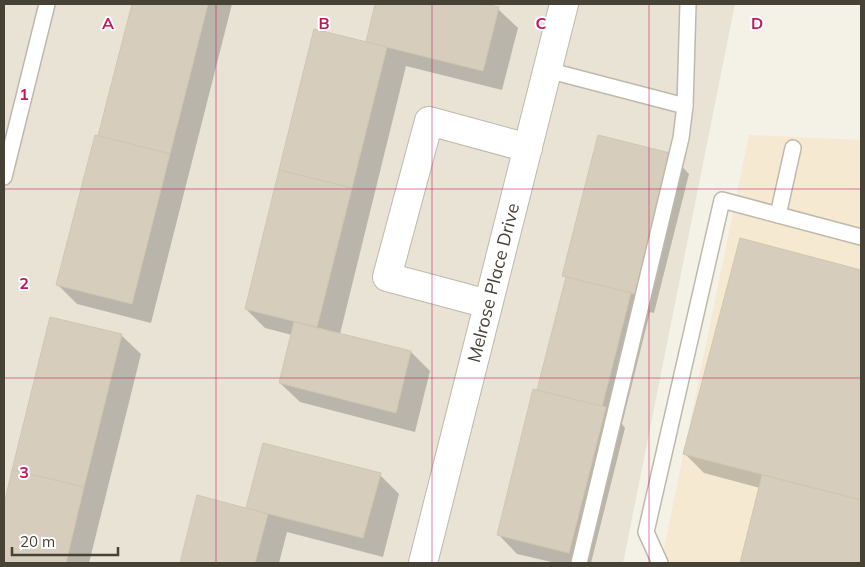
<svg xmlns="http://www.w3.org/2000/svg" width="865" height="567" font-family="Mulish,sans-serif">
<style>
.residential{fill:#e8e3d5}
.commercial{fill:#f6e9d2}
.shadow{fill:#0003}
.building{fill:#d6cdbd;stroke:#d0c6b0}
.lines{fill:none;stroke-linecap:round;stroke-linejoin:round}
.lane-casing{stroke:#bfb9aa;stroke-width:18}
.street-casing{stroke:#bfb9aa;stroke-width:30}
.lane{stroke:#fff;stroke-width:15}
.street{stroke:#fff;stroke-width:28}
.grid{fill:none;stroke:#c2185b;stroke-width:1;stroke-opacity:0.55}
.labels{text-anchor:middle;stroke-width:4;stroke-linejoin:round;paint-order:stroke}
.street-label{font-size:18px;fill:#474236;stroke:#fff}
.grid-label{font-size:16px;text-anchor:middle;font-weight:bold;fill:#c2185b;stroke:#fff;stroke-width:4;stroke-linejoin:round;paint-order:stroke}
</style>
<rect width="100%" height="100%" fill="#f4f1e7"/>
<!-- residential -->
<polygon class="residential" points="4,4 735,4 623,563 4,563"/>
<!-- commercial -->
<polygon class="commercial" points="749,135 861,140 861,563 661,563"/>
<!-- shadow -->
<g class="shadow">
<polygon points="133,4 232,4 151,323 77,304 58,285 99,138"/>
<polygon points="377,4 479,4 498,9 518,28 502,90 406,66 340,334 411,352 430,371 415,432 300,402 280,383 292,335 265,328 246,309 367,44"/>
<polygon points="670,154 689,174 654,313 650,312 622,424 625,428 591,563 556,563 517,554 498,534 538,392 567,279 563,275"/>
<polygon points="741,240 861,271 861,563 741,563 760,488 704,473 685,454"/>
<polygon points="51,318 121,335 141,354 89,563 4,563 4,512"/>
<polygon points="264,444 380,475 399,494 383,557 287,532 279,563 181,563 198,497 247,510"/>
</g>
<!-- building -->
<g class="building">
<polygon points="132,4 208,4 170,154 98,136"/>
<polygon points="375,4 484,4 499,7 483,71 366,42"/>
<polygon points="314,29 387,47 352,188 279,170"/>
<polygon points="95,135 170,154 132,304 56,285"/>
<polygon points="598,135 670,153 635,294 562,276"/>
<polygon points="279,170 352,188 317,327 245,309"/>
<polygon points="740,238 861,270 861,500 683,454"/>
<polygon points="566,277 631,293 602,407 537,390"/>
<polygon points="50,317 122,334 84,487 12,470"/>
<polygon points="294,322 411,351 396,413 279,383"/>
<polygon points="533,389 606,407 569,553 497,535"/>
<polygon points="263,443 381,473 363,538 246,508"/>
<polygon points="12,470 84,487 66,563 4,563 4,505"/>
<polygon points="762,475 861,500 861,563 740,563"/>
<polygon points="197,495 268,514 255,563 180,563"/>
</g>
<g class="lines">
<!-- lane casing -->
<g class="lane-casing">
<g id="lane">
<polyline points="547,70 685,106"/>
<polyline points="4,177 47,4"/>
<polyline points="778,215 793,148"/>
<polyline points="579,563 681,138 685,106 688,4"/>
<polyline points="660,563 646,532 722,200 861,237"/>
</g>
</g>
<!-- street casing -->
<g class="street-casing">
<g id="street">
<polyline points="488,304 387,277 429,121 528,148"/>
<path id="s1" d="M423 563 564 4"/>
</g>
</g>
<!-- lane -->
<use href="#lane" class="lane"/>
<!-- street -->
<use href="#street" class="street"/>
</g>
<!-- grid -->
<path class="grid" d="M216 4V563M432 4V563M649 4V563M4 189H861M4 378H861"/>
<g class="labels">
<!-- street labels -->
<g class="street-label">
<text dy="6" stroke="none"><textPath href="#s1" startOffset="289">Melrose Place Drive</textPath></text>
</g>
</g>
<g class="grid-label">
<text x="108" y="29">A</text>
<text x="324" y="29">B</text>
<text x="541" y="29">C</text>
<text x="757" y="29">D</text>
<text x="24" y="100">1</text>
<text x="24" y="289">2</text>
<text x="24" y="478">3</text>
</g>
<!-- border -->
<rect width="865" height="567" fill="none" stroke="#474236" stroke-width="10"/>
<!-- scale -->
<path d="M12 547v8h106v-8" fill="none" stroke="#474236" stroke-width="2.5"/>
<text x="20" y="547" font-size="15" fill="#474236" stroke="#ffffff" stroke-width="4" paint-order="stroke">20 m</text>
</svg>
